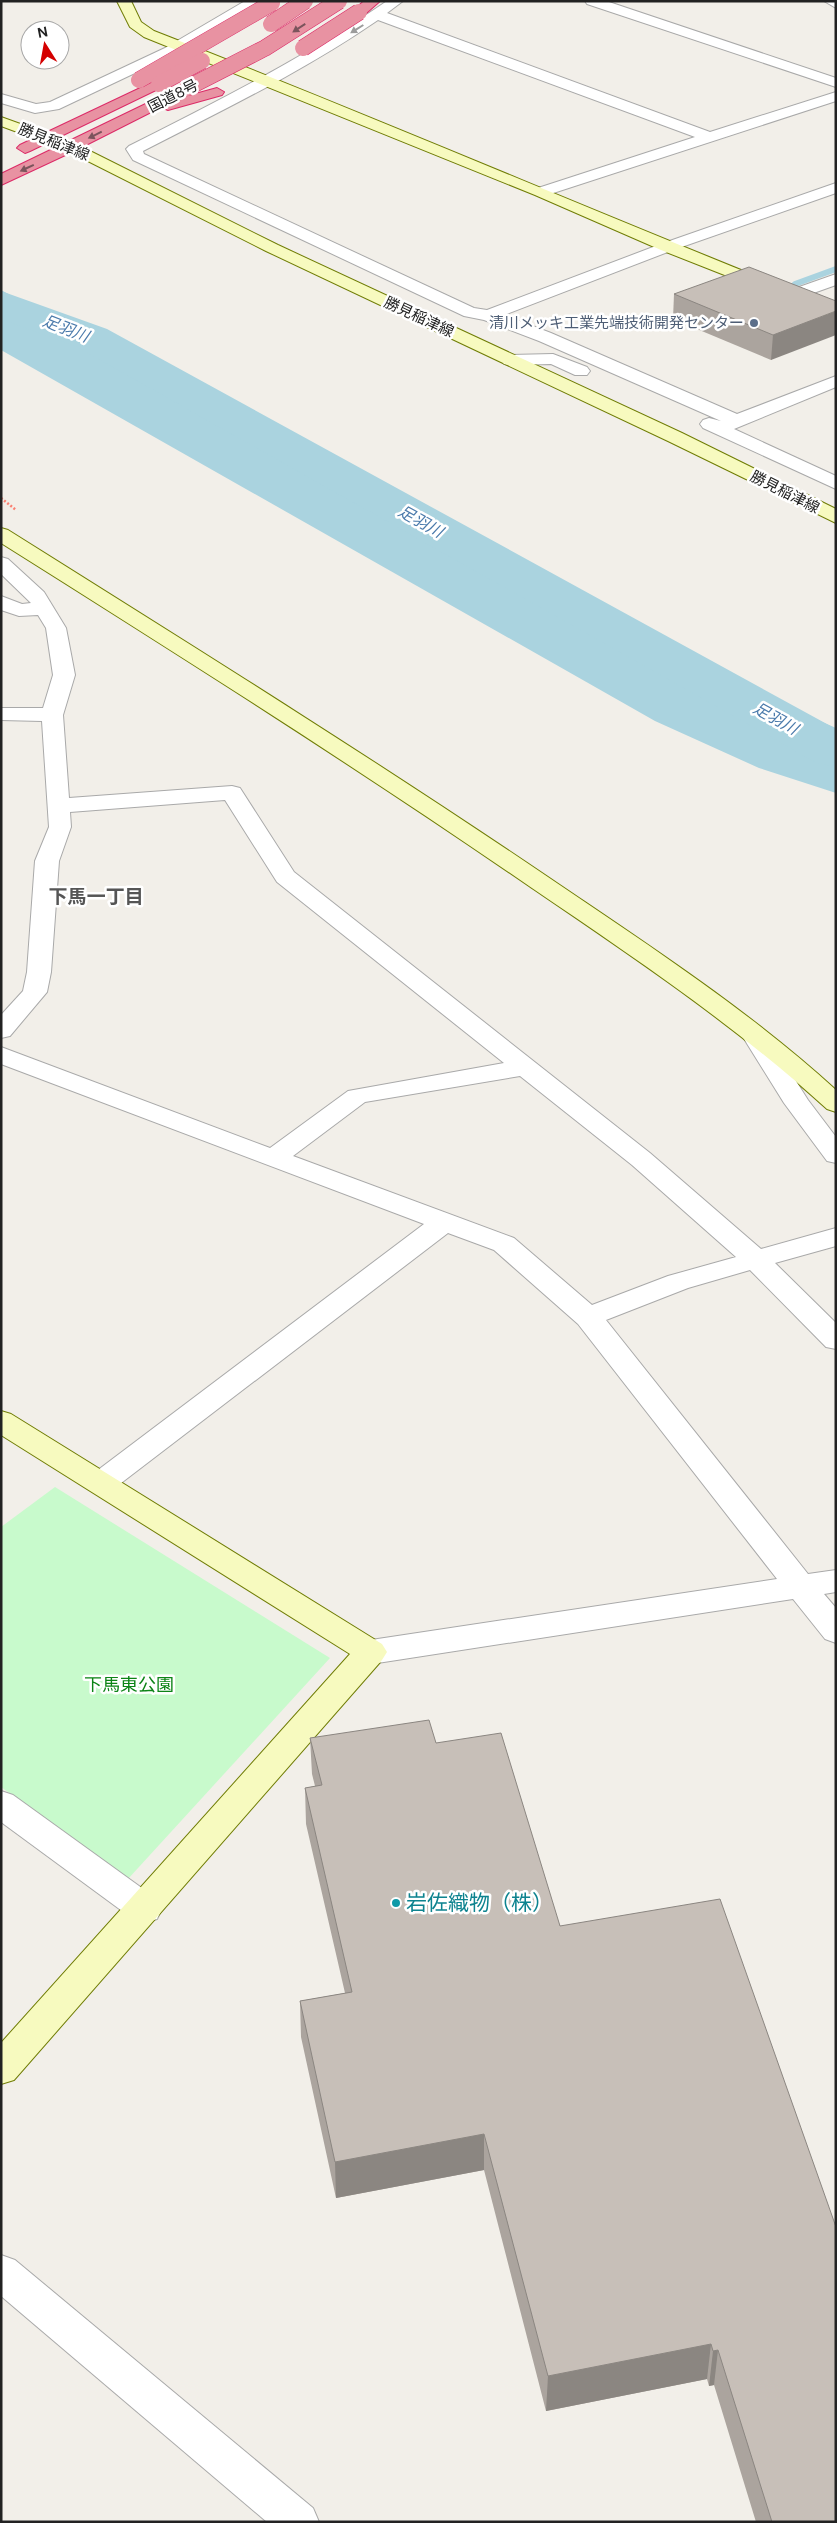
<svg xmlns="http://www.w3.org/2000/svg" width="837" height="2523" font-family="'DM Sans','Noto Sans JP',sans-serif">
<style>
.park{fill:#c8facc}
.water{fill:#aad3df}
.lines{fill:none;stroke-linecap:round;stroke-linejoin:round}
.stream{stroke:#aad3df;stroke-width:6}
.river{fill:#aad3df;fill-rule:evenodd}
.street-casing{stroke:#a9a9a9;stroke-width:2}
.secondary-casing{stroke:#707d05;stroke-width:2}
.highway-casing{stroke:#dc2a67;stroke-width:2}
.path{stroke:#fa8072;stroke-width:2.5;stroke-dasharray:2 2;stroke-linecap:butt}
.street{fill:#fff;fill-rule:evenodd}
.secondary{fill:#f7fabf;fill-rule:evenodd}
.highway{fill:#e892a2;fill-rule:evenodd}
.highway-bridge-casing{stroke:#dc2a67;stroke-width:17;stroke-linecap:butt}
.highway-bridge{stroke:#e892a2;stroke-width:16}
.wall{fill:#aba49e}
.shaded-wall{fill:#8b8681}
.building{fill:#c7bfb8;stroke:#8b8681}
.oneway{fill:#7b545c}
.oneway2{fill:#9c9c9c}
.service-dot{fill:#5c6f8a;stroke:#fff;stroke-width:2}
.culture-dot{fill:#0f9aa8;stroke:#fff;stroke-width:2}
.labels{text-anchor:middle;stroke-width:5;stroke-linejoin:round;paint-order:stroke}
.far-street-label{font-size:15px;fill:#222;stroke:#fff}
.far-service-label{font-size:15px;fill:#4e5e75;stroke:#fff;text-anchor:end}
.far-water-label{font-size:16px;font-style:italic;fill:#4a7aab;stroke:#fff}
.park-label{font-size:18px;fill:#0c8416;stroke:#fff}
.neighbourhood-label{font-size:19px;font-weight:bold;fill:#555;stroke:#fff}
.near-culture-label{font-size:21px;fill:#0d838f;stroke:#fff;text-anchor:start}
</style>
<rect width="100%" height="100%" fill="#f2efe9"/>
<!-- park -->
<polygon class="park" points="55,1487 330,1658 128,1879 1,1787 1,1527"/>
<!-- water -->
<polygon class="water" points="1,290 647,646 836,728 836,793 759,768 655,721 1,350"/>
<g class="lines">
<!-- stream -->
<polyline class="stream" points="795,284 836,269"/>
<!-- river -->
<polygon class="river" points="1,291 107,329 836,729 836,767 817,763 77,347 1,319"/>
<!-- street casing -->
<g class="street-casing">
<g id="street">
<polygon points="245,1 262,1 175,54 59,109 35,113 1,103 1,94 36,104 50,102 165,48"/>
<path d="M387 1H403L387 13 710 132 836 92V101L541 197 533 192 535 189 695 137 378 20C304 71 223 110 143 151L144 154 474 308 487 310 661 244 836 183V193L673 250 504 315 551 333 737 414 836 376V387L734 429 836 476V489L703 428 700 424 703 420 709 418 721 421 539 341 484 320 464 316 133 160 126 149 129 146C218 101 304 58 387 1Z"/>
<polygon points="585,1 606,1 836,78 836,87 587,4"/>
<polygon points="824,1 836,1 836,8"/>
<polygon points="836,274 836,285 791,301 785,300 783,296 785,292"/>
<polygon points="553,354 587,367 590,371 587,375 575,375 551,364 510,365 504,364 501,360 504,356 510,355"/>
<path d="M1 557 8 559 44 592 66 628 75 675 63 715 69 798 232 786 240 788 294 872 650 1153 761 1249 836 1228V1246L775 1263 836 1323V1349L826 1347 750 1270 688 1288 606 1320 808 1574 836 1570V1592L824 1594 836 1608V1643L825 1639 793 1599 371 1664 360 1660 355 1652 360 1644 371 1640 777 1579 578 1324 494 1250 448 1233 112 1490 101 1493 90 1490 86 1483 90 1476 424 1224 1 1064V1047L270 1148 348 1091 504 1063 277 882 225 800 70 812 71 827 59 861 51 972 47 992 10 1036 1 1038V1015L23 991 27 972 35 861 49 827 42 721 1 720V708H43L53 675 46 628 38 615 19 616 1 610V596L22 604 31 603 1 574ZM520 1076 632 1165 736 1257 668 1276 592 1305 514 1238 293 1156 365 1102Z"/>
<polygon points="754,1026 763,1029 808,1100 836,1137 836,1163 827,1161 784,1103 741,1034 745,1029"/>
<polygon points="1,1791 13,1795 157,1899 162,1909 157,1919 145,1923 133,1919 1,1822"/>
<polygon points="1,2255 15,2260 313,2508 319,2522 267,2522 1,2296"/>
</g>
</g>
<!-- secondary casing -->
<g class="secondary-casing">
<g id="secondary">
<path d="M117 1H131L141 22 154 31C383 120 608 218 836 308V319L661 250 535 195 144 37 130 27Z"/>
<polygon points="1,117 76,144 278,245 682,433 836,509 836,523 668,441 266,251 66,150 1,126"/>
<path d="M1 528 8 530C188 643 369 756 545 875 645 943 746 1008 836 1090V1112L827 1109C735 1025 632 956 529 886 356 767 179 655 1 543Z"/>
<polygon points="1,1411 11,1414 382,1644 387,1652 382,1660 14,2080 1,2084 1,2043 350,1654 1,1435"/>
</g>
</g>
<!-- highway casing -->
<g class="highway-casing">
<g id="highway">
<polygon points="364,1 380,1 364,15 354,15 352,12"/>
<polygon points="153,82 160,86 158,89 30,151 25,153 17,148 20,145"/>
<polygon points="187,84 194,88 177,99 217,88 224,92 222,95 168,110 161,107 76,150 1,185 1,174"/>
</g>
</g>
<!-- path -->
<polyline class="path" points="1,498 16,510"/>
<!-- street -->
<use href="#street" class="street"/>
<!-- secondary -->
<use href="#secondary" class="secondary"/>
<!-- highway -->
<use href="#highway" class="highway"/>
<!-- highway-bridge casing -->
<g class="highway-bridge-casing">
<g id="highway-bridge">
<polyline points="271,24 305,1"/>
<polyline points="303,48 359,12"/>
<polyline points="139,80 272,3"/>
<polyline points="159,84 202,61"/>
<polyline points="187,88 265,48 339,1"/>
</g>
</g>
<!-- highway-bridge -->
<use href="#highway-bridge" class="highway-bridge"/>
</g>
<!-- wall -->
<g class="wall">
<polygon points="674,294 836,301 771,360 673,319"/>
<polygon points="310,1738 436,1743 560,1926 836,2522 756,2522 714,2385 709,2386 707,2379 546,2411 484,2170 336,2198 301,2037 300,2001 345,1993 306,1824 305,1788 315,1786 312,1774"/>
</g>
<!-- shaded-wall -->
<g class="shaded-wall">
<polygon points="836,311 836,335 771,360 773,335"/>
<polygon points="484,2134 484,2170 336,2198 335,2162"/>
<polygon points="711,2344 707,2379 546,2411 548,2376"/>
<polygon points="718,2350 714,2385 709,2386 713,2351"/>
</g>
<!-- building -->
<g class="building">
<polygon points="749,267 836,301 836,311 773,335 674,294"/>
<polygon points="429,1720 436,1743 501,1733 560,1926 720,1899 836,2227 836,2522 772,2522 718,2350 713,2351 711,2344 548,2376 484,2134 335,2162 300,2001 352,1992 305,1788 322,1785 310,1738"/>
</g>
<!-- one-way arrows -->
<defs><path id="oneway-solid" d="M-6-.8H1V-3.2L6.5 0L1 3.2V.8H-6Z" transform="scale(1.25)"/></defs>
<g class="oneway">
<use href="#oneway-solid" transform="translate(299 28) rotate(147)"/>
<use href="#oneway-solid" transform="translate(95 135) rotate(154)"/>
<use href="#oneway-solid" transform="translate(27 168) rotate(155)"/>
</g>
<use class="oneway2" href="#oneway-solid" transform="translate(357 29) rotate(148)"/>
<!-- markers -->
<circle class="service-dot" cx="754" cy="323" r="5"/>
<circle class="culture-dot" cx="396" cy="1903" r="5"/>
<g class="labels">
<!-- far-street labels -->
<g class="far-street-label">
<text transform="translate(173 96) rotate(-27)" y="5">国道8号</text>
<text transform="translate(54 142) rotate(22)" y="5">勝見稲津線</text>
<text transform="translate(419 317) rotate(25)" y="5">勝見稲津線</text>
<text transform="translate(785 492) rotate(27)" y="5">勝見稲津線</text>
</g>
<!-- far-service labels -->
<g class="far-service-label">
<text x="744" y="328">清川メッキ工業先端技術開発センター</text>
</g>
<!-- far-water labels -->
<g class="far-water-label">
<text transform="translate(66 328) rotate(21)" y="6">足羽川</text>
<text transform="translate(421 521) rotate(29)" y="6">足羽川</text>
<text transform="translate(776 718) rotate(29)" y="6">足羽川</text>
</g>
<!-- park labels -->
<g class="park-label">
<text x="129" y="1691">下馬東公園</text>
</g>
<!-- neighbourhood labels -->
<g class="neighbourhood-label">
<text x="96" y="903">下馬一丁目</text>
</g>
<!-- near-culture labels -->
<g class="near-culture-label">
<text x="406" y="1910">岩佐織物（株）</text>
</g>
</g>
<!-- border -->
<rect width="837" height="2523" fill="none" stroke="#222222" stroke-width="5"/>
<!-- north arrow -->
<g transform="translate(45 45) rotate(349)"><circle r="24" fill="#ffffff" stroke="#a7a7a7"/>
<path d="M0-4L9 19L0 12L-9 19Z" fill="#d40000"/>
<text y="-8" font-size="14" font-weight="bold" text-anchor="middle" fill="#222222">N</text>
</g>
</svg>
